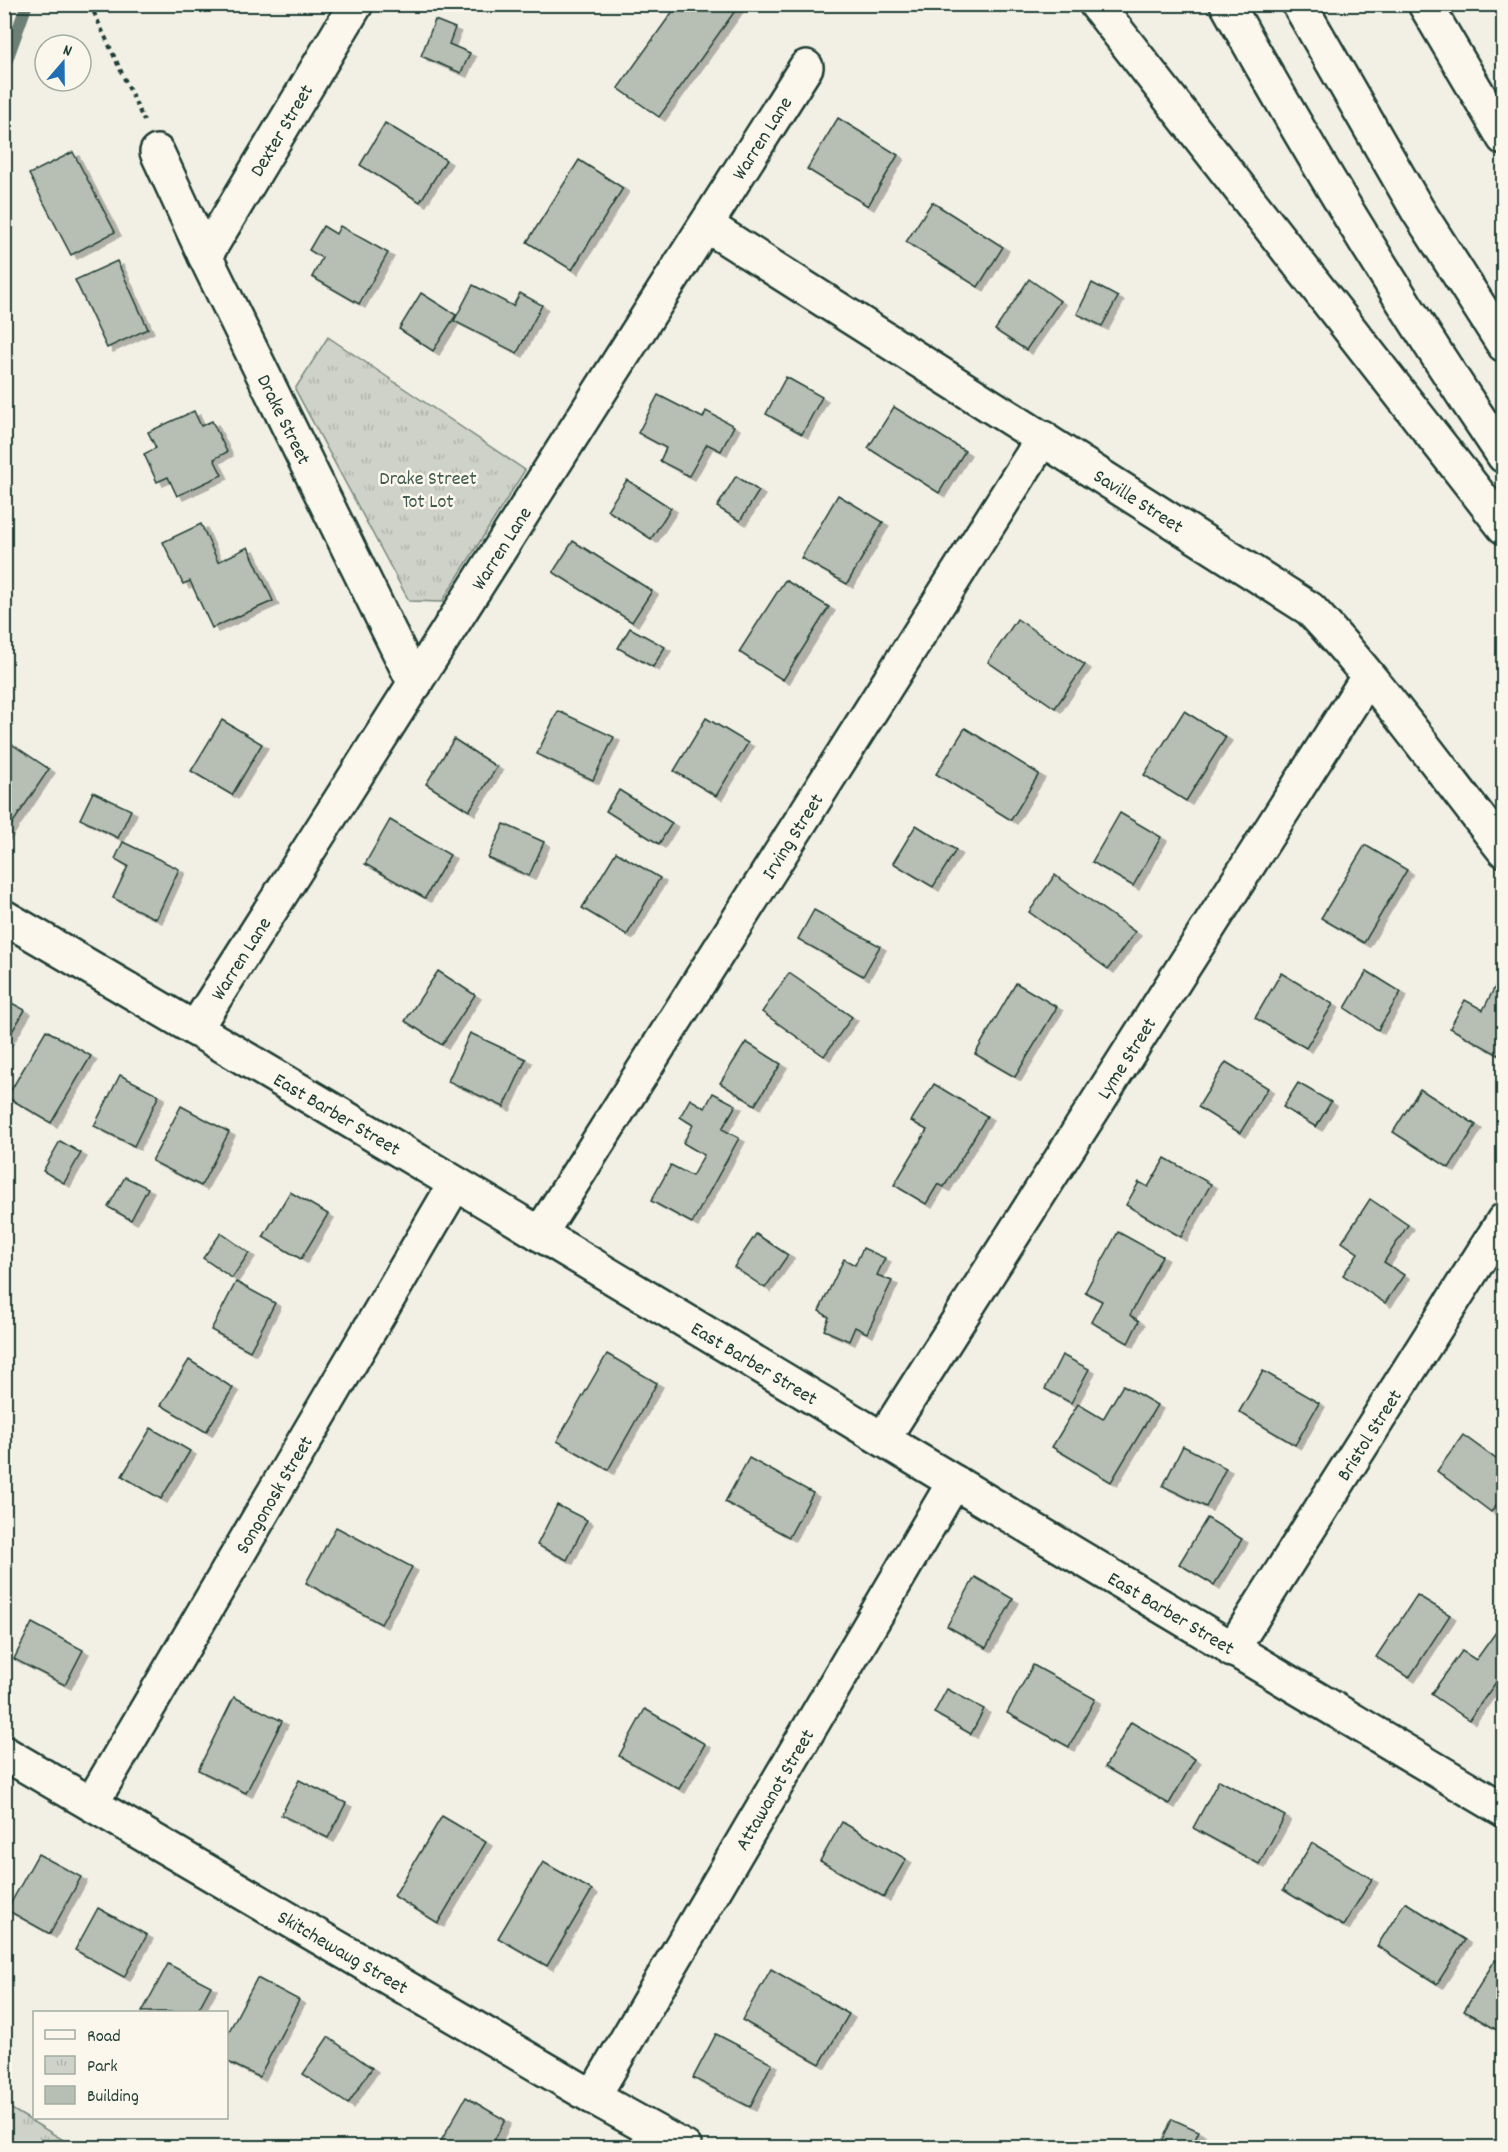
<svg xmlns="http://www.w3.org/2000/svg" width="1508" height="2152" font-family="Dekko,sans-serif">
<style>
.park{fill:url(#park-tufts);stroke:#77887e;stroke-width:1.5}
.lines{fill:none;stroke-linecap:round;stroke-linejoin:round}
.stream{stroke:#6e7f75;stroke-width:12}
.building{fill:#b7beb3;stroke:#1f3d34;stroke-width:1.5;filter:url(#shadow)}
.minor-casing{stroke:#1f3d34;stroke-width:38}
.highway-casing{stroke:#1f3d34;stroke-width:38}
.path{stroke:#1f3d34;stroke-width:4;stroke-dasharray:4.5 4.5;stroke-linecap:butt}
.minor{stroke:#fbf7ec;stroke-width:33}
.highway{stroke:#fbf7ec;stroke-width:33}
.labels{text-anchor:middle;stroke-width:5;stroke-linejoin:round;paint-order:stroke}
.street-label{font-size:20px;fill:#1f3d34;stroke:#fbf7ec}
.park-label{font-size:20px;fill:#425b52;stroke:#fbf7ec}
</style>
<defs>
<pattern id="park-tufts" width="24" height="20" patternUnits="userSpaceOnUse" patternTransform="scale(1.5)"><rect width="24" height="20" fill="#cfd2c8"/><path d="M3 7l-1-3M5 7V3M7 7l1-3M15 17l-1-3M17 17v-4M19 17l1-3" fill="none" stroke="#b1b5ac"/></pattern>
<filter id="shadow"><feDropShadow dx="6" dy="4" stdDeviation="0" flood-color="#0004"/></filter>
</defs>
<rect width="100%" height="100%" fill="#f2f0e5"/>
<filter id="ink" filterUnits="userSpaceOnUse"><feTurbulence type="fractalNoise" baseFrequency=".0167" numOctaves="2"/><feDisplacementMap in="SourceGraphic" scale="12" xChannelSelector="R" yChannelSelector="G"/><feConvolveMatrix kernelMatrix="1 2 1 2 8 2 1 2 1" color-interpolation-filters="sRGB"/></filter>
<g filter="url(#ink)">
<!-- park -->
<g class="park">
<polygon points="328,337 525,470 442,602 409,601 295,389"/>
<polygon points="5,2105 75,2147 5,2147"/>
</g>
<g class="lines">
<!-- stream -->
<polyline class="stream" points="4,68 27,4"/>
</g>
<!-- building -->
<g class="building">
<polygon points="678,4 740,4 659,117 618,88"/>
<polygon points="435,20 455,28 449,44 470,53 461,73 421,56"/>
<polygon points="838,118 898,155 868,206 807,169"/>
<polygon points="385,123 446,160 420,202 360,165"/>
<polygon points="73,152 115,232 71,255 29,174"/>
<polygon points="579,160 623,188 572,270 527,242"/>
<polygon points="932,202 1003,247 978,287 906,242"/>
<polygon points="323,226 336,234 340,226 388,253 359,304 312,277 322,258 309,250"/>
<polygon points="117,261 148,329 107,348 75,280"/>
<polygon points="1029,279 1060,301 1026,350 995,330"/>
<polygon points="1092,283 1118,297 1102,326 1077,314"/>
<polygon points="473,285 513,306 520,293 542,305 517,353 454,321"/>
<polygon points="421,293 456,315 433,351 399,329"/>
<polygon points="786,377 822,397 802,434 766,414"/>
<polygon points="658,395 703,418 706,411 734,426 721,451 707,444 689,476 660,461 666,448 638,433"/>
<polygon points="894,407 965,451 939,493 868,448"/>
<polygon points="194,411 201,426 212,421 227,452 214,459 222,475 177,496 168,477 157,482 144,454 156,448 148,432"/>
<polygon points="736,476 759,491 740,521 717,507"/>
<polygon points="627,480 671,508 651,539 607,510"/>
<polygon points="838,495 883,522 847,584 801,558"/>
<polygon points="201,524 218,562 248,547 273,601 212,628 190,581 183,584 163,542"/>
<polygon points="573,541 652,591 632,622 553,572"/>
<polygon points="785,580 829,607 783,680 739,652"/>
<polygon points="1017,619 1085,665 1055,708 988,662"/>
<polygon points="630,628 665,647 653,667 618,648"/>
<polygon points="558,711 614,737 593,780 537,754"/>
<polygon points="1184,711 1226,737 1186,801 1144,775"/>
<polygon points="706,718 748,743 716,796 674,771"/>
<polygon points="222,720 262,744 232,795 191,771"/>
<polygon points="965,728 1039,774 1011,820 936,774"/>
<polygon points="4,739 49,769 4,836"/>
<polygon points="454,739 497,767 469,811 426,784"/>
<polygon points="619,790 672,823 659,844 606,811"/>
<polygon points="93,792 131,810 118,838 80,819"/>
<polygon points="1120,813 1161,837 1133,886 1092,862"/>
<polygon points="390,820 450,855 425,898 365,864"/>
<polygon points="504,824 544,842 529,876 488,858"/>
<polygon points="916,825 956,850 933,887 893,863"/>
<polygon points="123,842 179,869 156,919 113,898 128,866 115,859"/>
<polygon points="1365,845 1407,870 1364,943 1321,918"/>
<polygon points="616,852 660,878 627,935 582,908"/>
<polygon points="1055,875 1135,932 1108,969 1029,912"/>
<polygon points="814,910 880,946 863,976 798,939"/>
<polygon points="438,971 475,995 442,1045 405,1021"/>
<polygon points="1367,971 1401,992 1378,1030 1345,1008"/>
<polygon points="789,973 852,1017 824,1056 762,1012"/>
<polygon points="1281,973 1333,1004 1306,1048 1255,1018"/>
<polygon points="1016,983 1057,1007 1015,1077 975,1054"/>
<polygon points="1496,985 1504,988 1504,1058 1450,1028 1465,1000 1483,1010"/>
<polygon points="4,999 25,1010 4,1045"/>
<polygon points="46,1030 91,1056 51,1123 7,1097"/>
<polygon points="470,1033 526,1059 504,1107 448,1081"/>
<polygon points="746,1042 781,1064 755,1105 720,1083"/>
<polygon points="1226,1062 1268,1088 1240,1133 1198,1107"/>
<polygon points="120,1075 159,1095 134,1146 94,1126"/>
<polygon points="1298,1083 1331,1102 1316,1127 1283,1107"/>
<polygon points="934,1084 987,1116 944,1187 938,1184 926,1204 894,1185 927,1130 911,1121"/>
<polygon points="1420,1089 1476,1125 1449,1168 1393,1132"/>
<polygon points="713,1093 736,1105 722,1129 739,1138 692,1223 651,1201 671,1165 692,1176 704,1155 683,1143 693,1125 680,1117 690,1099 705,1108"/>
<polygon points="181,1106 229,1132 201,1186 152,1161"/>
<polygon points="60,1141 81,1153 64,1183 43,1171"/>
<polygon points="1165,1158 1211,1184 1181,1237 1126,1205 1139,1182 1148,1187"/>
<polygon points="125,1177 148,1188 131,1220 108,1207"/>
<polygon points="290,1192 328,1214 301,1259 263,1237"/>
<polygon points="1370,1199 1408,1225 1384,1262 1404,1275 1385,1303 1343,1275 1358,1253 1342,1242"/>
<polygon points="1118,1232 1162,1256 1130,1315 1139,1321 1128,1343 1091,1322 1102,1301 1085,1292"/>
<polygon points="221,1233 249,1253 232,1278 203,1258"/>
<polygon points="756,1234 788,1255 765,1288 734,1267"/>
<polygon points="863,1248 885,1258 877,1275 892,1281 867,1333 855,1327 849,1341 824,1330 829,1317 819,1311 844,1259 855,1265"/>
<polygon points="236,1282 275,1303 250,1351 211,1330"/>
<polygon points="607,1354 657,1383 608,1470 557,1441"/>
<polygon points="1062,1355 1089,1369 1071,1403 1045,1389"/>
<polygon points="189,1360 233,1388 206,1432 161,1405"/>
<polygon points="1263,1371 1319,1403 1295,1445 1239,1412"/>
<polygon points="1123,1385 1157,1405 1111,1482 1052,1447 1078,1404 1103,1419"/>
<polygon points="151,1428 190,1451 161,1499 122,1476"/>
<polygon points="1463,1435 1504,1465 1504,1495 1491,1512 1437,1471"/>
<polygon points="1183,1446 1226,1468 1206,1507 1163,1486"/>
<polygon points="749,1458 813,1493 789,1537 725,1502"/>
<polygon points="557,1505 587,1520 567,1560 537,1545"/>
<polygon points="1207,1518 1242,1539 1214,1585 1179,1564"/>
<polygon points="336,1527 412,1567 381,1624 306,1583"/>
<polygon points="975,1577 1013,1599 986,1648 947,1626"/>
<polygon points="1417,1595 1450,1615 1409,1678 1376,1657"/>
<polygon points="32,1623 83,1650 65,1685 14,1659"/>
<polygon points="1501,1625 1504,1627 1504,1671 1469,1720 1431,1694 1462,1651 1476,1660"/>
<polygon points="1033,1665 1095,1699 1069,1747 1007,1713"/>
<polygon points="947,1689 984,1709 971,1734 934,1713"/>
<polygon points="234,1697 282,1721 246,1793 198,1770"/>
<polygon points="645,1709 705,1744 679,1789 619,1756"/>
<polygon points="1131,1722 1195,1759 1169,1804 1105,1767"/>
<polygon points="299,1780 346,1803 328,1838 281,1815"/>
<polygon points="1219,1780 1285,1816 1259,1864 1193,1828"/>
<polygon points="442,1816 486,1842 438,1923 394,1896"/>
<polygon points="842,1822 906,1859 884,1897 820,1861"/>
<polygon points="1312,1843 1372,1879 1343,1926 1283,1890"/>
<polygon points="38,1854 81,1877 50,1934 7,1910"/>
<polygon points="543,1862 592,1890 547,1966 498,1938"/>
<polygon points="1405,1902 1465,1940 1437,1984 1377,1946"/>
<polygon points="98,1908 147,1935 124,1977 75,1950"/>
<polygon points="1495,1960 1504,1965 1504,2034 1464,2011"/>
<polygon points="168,1964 211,1986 197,2012 142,2012"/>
<polygon points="771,1969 849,2014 820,2064 742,2020"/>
<polygon points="257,1978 299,2000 259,2077 226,2061 226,2037"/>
<polygon points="716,2034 772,2063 750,2107 693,2078"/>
<polygon points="328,2037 372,2068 348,2104 303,2074"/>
<polygon points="466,2097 505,2120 490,2148 437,2148"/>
<polygon points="1172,2119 1199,2131 1191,2148 1169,2148 1161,2144"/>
</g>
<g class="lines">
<!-- minor casing -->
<g class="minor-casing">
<g id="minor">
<path id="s1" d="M157 152 205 256 415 684"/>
<path id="s2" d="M706 225 1310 609C1380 684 1440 769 1504 850"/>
<path id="s3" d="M205 256 356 4"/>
<path id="s4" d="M4 917C507 1210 1003 1514 1504 1810"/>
<path id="s5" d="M195 1029 806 67"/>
<path id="s6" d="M540 1234 1043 438"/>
<path id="s7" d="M883 1439 1368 677"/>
<path id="s8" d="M1232 1650 1504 1220"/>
<path id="s9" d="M4 1753 593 2097 685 2148"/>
<path id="s10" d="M92 1803 455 1184"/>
<path id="s11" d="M593 2097 954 1482"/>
</g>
</g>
<!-- highway casing -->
<g class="highway-casing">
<g id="highway">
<polyline points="1096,4 1504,527"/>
<path d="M1227 4C1313 159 1405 310 1504 456"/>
<polyline points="1299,4 1417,209 1504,345"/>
<polyline points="1425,4 1504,138"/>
</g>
</g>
<!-- path -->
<polyline class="path" points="90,4 144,121"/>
<!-- minor -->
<use href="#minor" class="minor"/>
<!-- highway -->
<use href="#highway" class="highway"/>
</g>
</g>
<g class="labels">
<!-- street labels -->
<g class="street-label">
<text dy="7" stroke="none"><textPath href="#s3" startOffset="147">Dexter Street</textPath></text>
<text dy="7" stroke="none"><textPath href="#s5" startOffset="1056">Warren Lane</textPath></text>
<text dy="7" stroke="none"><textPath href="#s1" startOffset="296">Drake Street</textPath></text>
<text dy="7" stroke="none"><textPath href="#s2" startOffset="513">Saville Street</textPath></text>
<text dy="7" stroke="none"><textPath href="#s5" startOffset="570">Warren Lane</textPath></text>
<text dy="7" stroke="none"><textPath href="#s6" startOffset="471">Irving Street</textPath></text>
<text dy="7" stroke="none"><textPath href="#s5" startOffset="84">Warren Lane</textPath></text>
<text dy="7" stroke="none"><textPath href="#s7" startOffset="452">Lyme Street</textPath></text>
<text dy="7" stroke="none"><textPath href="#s4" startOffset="387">East Barber Street</textPath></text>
<text dy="7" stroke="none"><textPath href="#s4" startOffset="873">East Barber Street</textPath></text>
<text dy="7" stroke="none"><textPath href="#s8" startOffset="255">Bristol Street</textPath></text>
<text dy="7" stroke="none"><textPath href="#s10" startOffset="358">Songonosk Street</textPath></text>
<text dy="7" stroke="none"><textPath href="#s4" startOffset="1359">East Barber Street</textPath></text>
<text dy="7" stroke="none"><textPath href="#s11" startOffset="357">Attawanot Street</textPath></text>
<text dy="7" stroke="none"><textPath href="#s9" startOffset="393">Skitchewaug Street</textPath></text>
</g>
<!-- park labels -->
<g class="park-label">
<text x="428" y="484">Drake Street<tspan x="428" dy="23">Tot Lot</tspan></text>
</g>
</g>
<!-- margin -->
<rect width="1508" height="2152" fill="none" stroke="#fbf7ec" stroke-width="24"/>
<rect x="12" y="12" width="1484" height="2128" fill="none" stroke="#1f3d34" stroke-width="2" filter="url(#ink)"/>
<!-- legend -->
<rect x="33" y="2011" width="195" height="108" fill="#fbf7ec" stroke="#a3ada2" stroke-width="1.5"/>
<rect x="45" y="2030" width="30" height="9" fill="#fbf7ec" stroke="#a3ada2" stroke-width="1.5"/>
<text x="87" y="2041" font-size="18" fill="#1f3d34">Road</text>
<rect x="45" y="2056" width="30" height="18" fill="url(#park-tufts)" stroke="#a3ada2" stroke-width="1.5"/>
<text x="87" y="2071" font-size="18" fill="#1f3d34">Park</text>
<rect x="45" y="2086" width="30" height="18" fill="#b7beb3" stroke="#a3ada2" stroke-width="1.5"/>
<text x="87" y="2101" font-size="18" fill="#1f3d34">Building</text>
<!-- north arrow -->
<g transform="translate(63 63) rotate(20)"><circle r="28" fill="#fbf7ec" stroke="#a3ada2" stroke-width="1.5"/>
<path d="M0-4.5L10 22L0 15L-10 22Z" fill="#1f6fb2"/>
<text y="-9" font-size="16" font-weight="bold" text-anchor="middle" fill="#1f3d34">N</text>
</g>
</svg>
